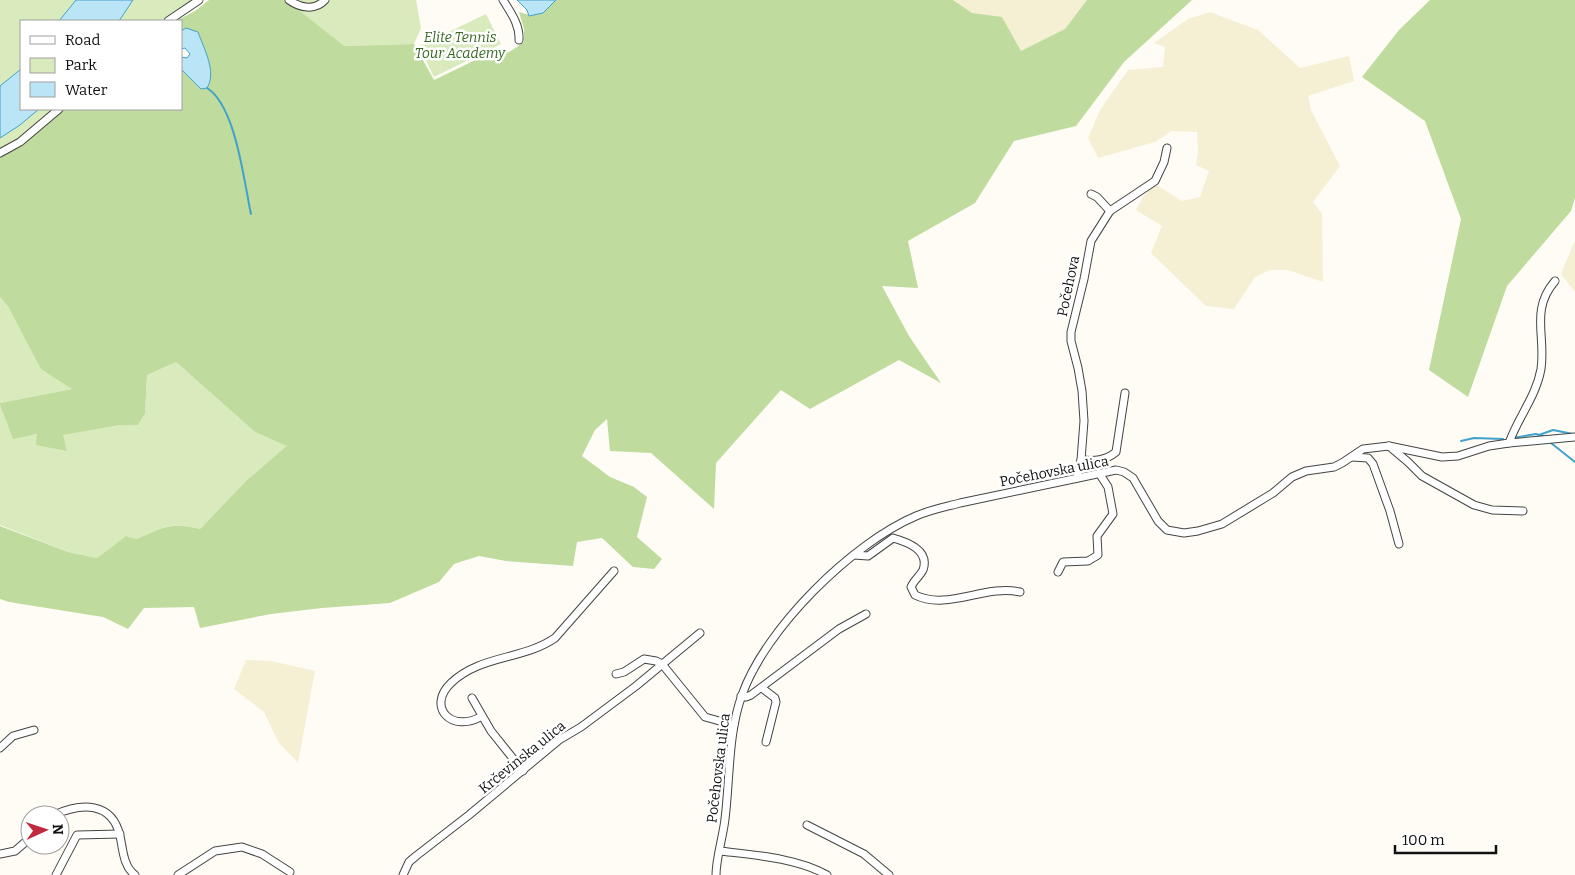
<svg xmlns="http://www.w3.org/2000/svg" width="1575" height="875" font-family="Bitter,serif">
<style>
.farmland{fill:#f5efd4}
.green{fill:#d9eabd}
.forest{fill:#bfdb9d}
.water{fill:#bae5f6;stroke:#41a2cc}
.lines{fill:none;stroke-linecap:round;stroke-linejoin:round}
.stream{stroke:#41a2cc;stroke-width:2}
.minor-casing{stroke:#444;stroke-width:9}
.minor{stroke:#fff;stroke-width:7}
.labels{text-anchor:middle;stroke-width:5;stroke-linejoin:round;paint-order:stroke}
.park-label{font-size:14px;font-style:italic;fill:#366920;stroke:#fff}
.street-label{font-size:14px;fill:#111;stroke:#fff}
</style>
<rect width="100%" height="100%" fill="#fffcf5"/>
<!-- farmland -->
<g class="farmland">
<polygon points="953,0 1087,0 1065,29 1021,51 1002,18 972,13"/>
<polygon points="1210,12 1258,30 1300,68 1349,56 1354,81 1308,96 1311,110 1340,166 1313,202 1322,214 1323,282 1288,270 1270,270 1255,277 1234,309 1206,306 1151,253 1162,226 1136,210 1143,197 1155,184 1182,201 1200,197 1209,171 1196,165 1198,152 1197,132 1171,131 1155,142 1098,158 1088,138 1100,110 1128,70 1163,67 1165,47 1154,43 1188,19"/>
<polygon points="1575,240 1575,292 1561,274"/>
<polygon points="246,660 271,661 315,671 298,763 279,743 264,712 234,689"/>
</g>
<!-- green -->
<g class="green">
<polygon points="0,0 192,0 161,21 21,21 21,109 54,109 14,142 0,149"/>
<polygon points="286,0 416,0 421,28 414,44 343,46"/>
<polygon points="486,14 501,44 434,77 419,46"/>
<polygon points="0,297 9,308 72,389 0,403"/>
<path d="M176 362 255 432 288 446 248 479 200 529C171 522 164 527 137 539L126 536 97 558 68 552 0 525V405L13 438 38 434 67 451 62 435 121 425H138L145 414 147 375Z"/>
</g>
<!-- forest -->
<g class="forest">
<path d="M209 0H286L344 46 414 44 434 80 490 53C507 56 511 51 524 42V29L519 12C537 18 543 13 556 0H953L972 13 1002 17 1021 51 1065 29 1087 0H1192L1124 62 1076 126 1014 141 975 203 908 241 918 288 882 286 909 336 941 383 899 360 810 409 781 390 716 463 714 509 651 453 610 451 607 419 595 430 582 456 610 477 634 487 647 497 637 537 662 559 654 569 633 567 602 538 577 542 573 566 506 561 479 556 454 564 439 582 390 603 322 608 271 614 200 628 194 607 144 608 128 629 103 617 9 602 0 599V526L68 552 97 558 126 536 137 539C164 527 171 522 200 529L248 479 287 446 255 432 176 362 147 375 145 414 138 425H121L63 435 67 451 36 445 37 434 13 439 0 405V403L72 389 41 369 9 308 0 297V157L23 145 64 109H181V69L201 89 207 88C219 68 197 45 186 28L181 31V21H176L195 11Z"/>
<polygon points="1430,0 1575,0 1575,198 1571,211 1507,286 1468,397 1429,370 1461,219 1425,121 1362,77 1399,30"/>
</g>
<!-- water -->
<g class="water">
<polygon points="76,0 133,0 119,21 59,21"/>
<polygon points="517,0 556,0 543,13 529,16 527,10"/>
<path d="M186 28 198 32C204 49 217 72 207 88L201 89 181 69V57L187 58 190 54 185 48 181 49V31Z"/>
<polygon points="21,69 21,109 39,109 20,125 0,138 0,86"/>
</g>
<g class="lines">
<!-- stream -->
<g class="stream">
<path d="M207 88C236 106 244 182 251 214"/>
<polyline points="1539,435 1553,430 1573,434"/>
<polyline points="1513,438 1536,434 1545,437"/>
<polyline points="1461,441 1474,438 1503,439"/>
<polyline points="1551,443 1575,462"/>
</g>
<!-- minor casing -->
<g class="minor-casing">
<g id="minor">
<path d="M289 0C300 8 315 11 325 0"/>
<path d="M503 0C511 13 520 25 519 40"/>
<polyline points="168,21 199,0"/>
<polyline points="0,153 20,142 59,109"/>
<polyline points="1091,194 1097,197 1110,211"/>
<path d="M1509 443C1518 417 1536 397 1541 369 1546 336 1530 310 1555 281"/>
<polyline points="1389,446 1408,462 1422,476 1474,505 1492,510 1523,511"/>
<polyline points="1352,457 1368,458 1373,464 1390,511 1399,544"/>
<path d="M1081 460C1095 461 1105 461 1116 452L1125 393"/>
<polyline points="1077,478 1081,460 1084,421 1082,391 1078,368 1071,341 1071,332 1084,279 1091,241 1110,211 1155,181 1164,162 1167,148"/>
<path d="M854 555 868 556 893 538C907 542 930 550 923 570 920 576 914 580 911 587L915 595C948 611 985 584 1020 592"/>
<polyline points="1058,572 1063,562 1088,561 1098,555 1097,536 1113,514 1108,487 1099,473"/>
<polyline points="616,674 624,672 644,659 656,661 662,664 705,717 734,725"/>
<polyline points="762,688 775,698 776,702 766,742"/>
<polyline points="741,696 746,697 751,695 839,629 866,614"/>
<polyline points="472,698 491,731 523,771"/>
<path d="M482 716C452 734 426 707 451 683 480 655 523 660 555 638L614 571"/>
<polyline points="0,748 13,736 34,730"/>
<path d="M54 815C81 803 112 801 120 836 123 849 123 866 135 875"/>
<polyline points="807,825 864,854 889,875"/>
<path d="M720 851C754 855 797 858 827 875"/>
<polyline points="0,854 15,851 30,838"/>
<polyline points="56,875 77,835 120,834"/>
<polyline points="178,875 215,851 242,847 262,854 290,872"/>
<polyline points="403,875 409,862 416,856 469,815 559,740 581,727 636,686 700,633"/>
<path d="M716 875C716 858 723 837 725 819 730 779 728 733 742 695 765 629 852 543 916 516 930 510 945 507 960 503L1116 470 1124 472 1133 478 1158 521 1167 530 1184 533 1198 531 1222 524 1273 493 1292 477 1306 471 1334 467 1342 463 1363 449 1389 446 1442 457 1458 456 1489 446 1509 443 1575 437"/>
</g>
</g>
<!-- minor -->
<use href="#minor" class="minor"/>
</g>
<g class="labels">
<!-- park labels -->
<g class="park-label">
<text x="460" y="42">Elite Tennis<tspan x="460" dy="16">Tour Academy</tspan></text>
</g>
<!-- street labels -->
<g class="street-label">
<text transform="translate(1068 286) rotate(-78)" y="5">Počehova</text>
<text transform="translate(1054 471) rotate(-11)" y="5">Počehovska ulica</text>
<text transform="translate(522 757) rotate(-39)" y="5">Krčevinska ulica</text>
<text transform="translate(718 768) rotate(-83)" y="5">Počehovska ulica</text>
</g>
</g>
<!-- legend -->
<rect x="20" y="20" width="162" height="90" fill="#ffffff" stroke="#a0a0a0"/>
<rect x="30" y="36" width="25" height="8" fill="#ffffff" stroke="#a0a0a0"/>
<text x="65" y="45" font-size="15" fill="#111111">Road</text>
<rect x="30" y="58" width="25" height="15" fill="#d9eabd" stroke="#a0a0a0"/>
<text x="65" y="70" font-size="15" fill="#111111">Park</text>
<rect x="30" y="82" width="25" height="15" fill="#bae5f6" stroke="#a0a0a0"/>
<text x="65" y="95" font-size="15" fill="#111111">Water</text>
<!-- north arrow -->
<g transform="translate(45 830) rotate(87)"><circle r="24" fill="#ffffff" stroke="#a0a0a0"/>
<path d="M0-4L9 19L0 12L-9 19Z" fill="#c1293f"/>
<text y="-8" font-size="14" font-weight="bold" text-anchor="middle" fill="#111111">N</text>
</g>
<!-- scale -->
<path d="M1395 845v8h101v-8" fill="none" stroke="#111111" stroke-width="2.5"/>
<text x="1402" y="845" font-size="15" fill="#111111" stroke="#ffffff" stroke-width="4" paint-order="stroke">100 m</text>
</svg>
